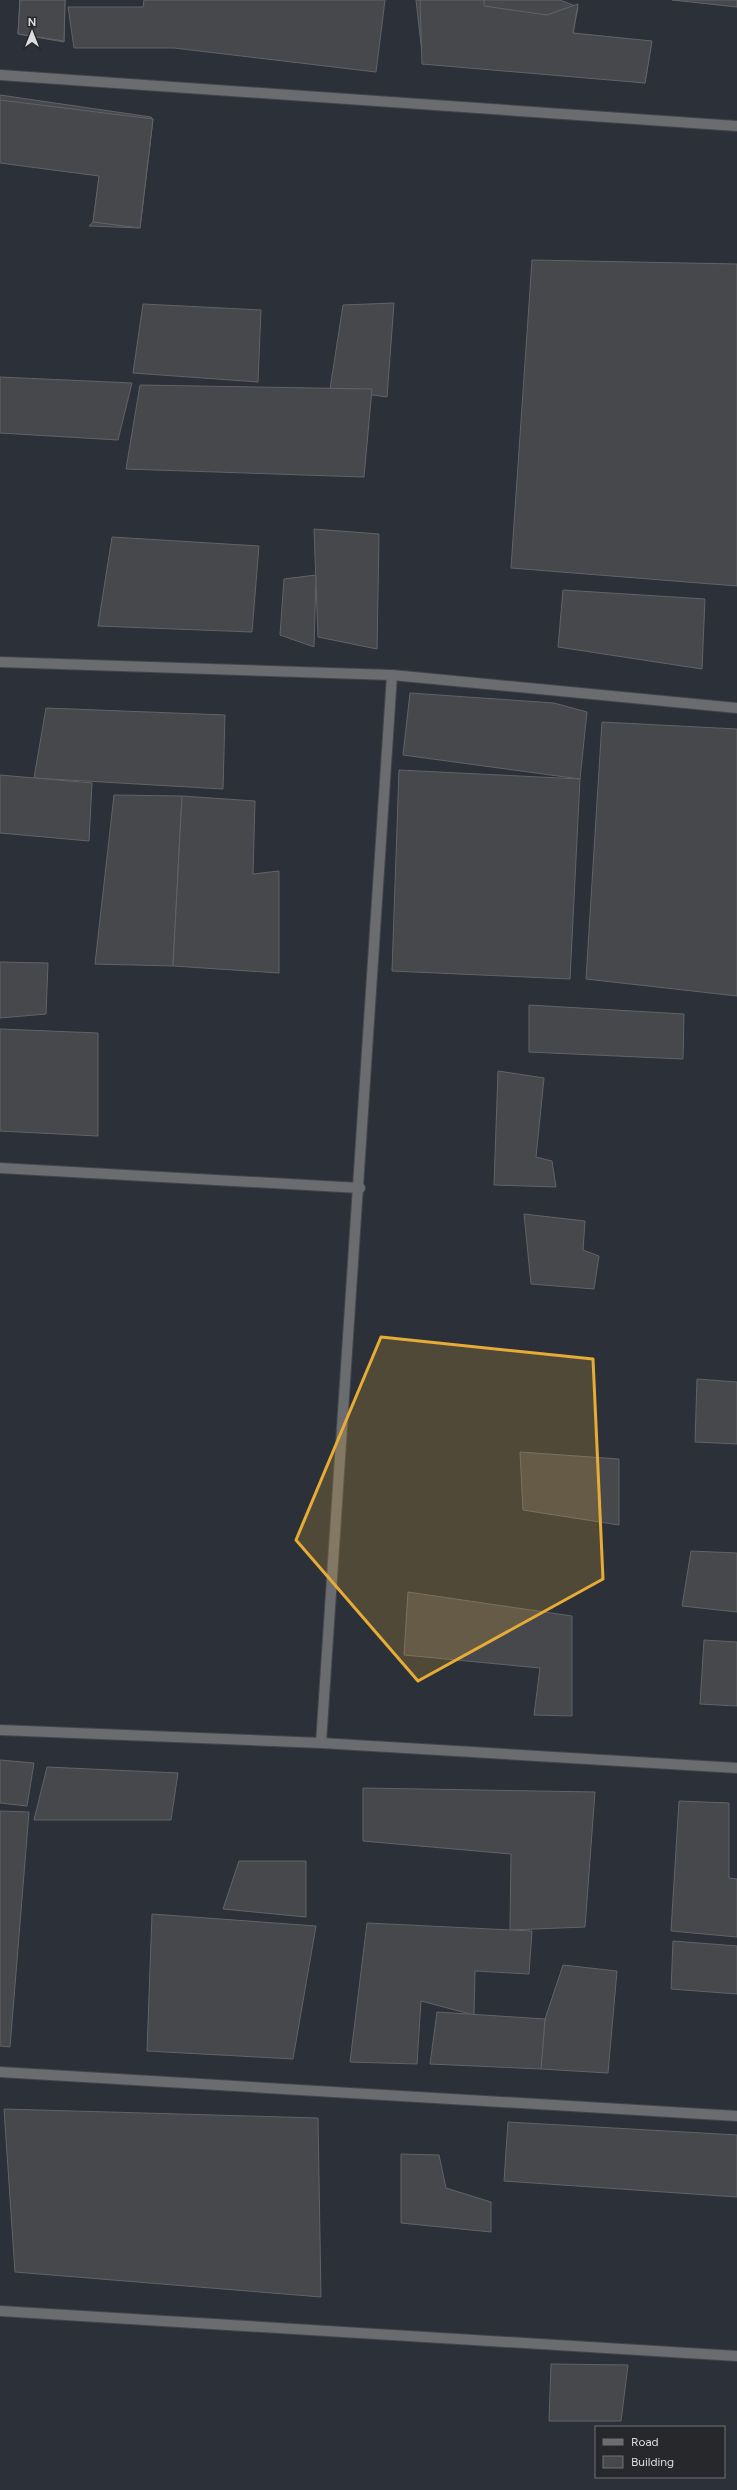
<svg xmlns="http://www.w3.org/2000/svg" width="737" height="2490" font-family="Figtree,sans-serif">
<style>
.built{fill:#2c3139;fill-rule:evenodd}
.building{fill:#46484c;stroke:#616366}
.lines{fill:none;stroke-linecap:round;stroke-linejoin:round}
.street-casing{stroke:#454649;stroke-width:12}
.street{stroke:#6a6c70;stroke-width:10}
.marked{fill:#e7ac36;fill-opacity:0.2;stroke:#e7ac36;stroke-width:3;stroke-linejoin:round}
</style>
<rect width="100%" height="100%" fill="#27282c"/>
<!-- built -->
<path class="built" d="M0 0H737V2490H0ZM596 2427H724V2477H596Z"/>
<!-- building -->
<g class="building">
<polygon points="20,0 65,0 64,42 18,34"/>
<polygon points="20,0 65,0 64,41 18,34"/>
<polygon points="144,0 385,0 376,72 174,48 74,48 68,7 143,7"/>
<polygon points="416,0 560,0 578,7 573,33 651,46 645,83 422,53"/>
<polygon points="420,0 484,0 484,6 547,15 578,4 573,33 652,41 645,83 422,64"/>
<polygon points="672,0 737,0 737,7"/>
<polygon points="0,95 151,117 153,119 140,228 89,226 93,222 100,172 0,162"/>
<polygon points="0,100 153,119 140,228 93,222 99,176 0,163"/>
<polygon points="532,260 737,264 737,586 511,568"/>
<polygon points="394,303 387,397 330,389 343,305"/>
<polygon points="143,304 261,310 258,382 133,373"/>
<polygon points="0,377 132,383 118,440 0,433"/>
<polygon points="140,385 372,389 364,477 126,469"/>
<polygon points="314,529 379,534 377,649 318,637"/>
<polygon points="112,537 259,546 252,632 98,626"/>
<polygon points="316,575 314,647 280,635 284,579"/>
<polygon points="563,590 705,599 702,669 558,647"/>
<polygon points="410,693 554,703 587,712 580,779 403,755"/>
<polygon points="46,708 225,715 223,789 34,778"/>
<polygon points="602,722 737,729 737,996 586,979"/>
<polygon points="399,770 580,779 570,979 392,971"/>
<polygon points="0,775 92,783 89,841 0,833"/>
<polygon points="114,795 182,796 173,966 95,964"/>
<polygon points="182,796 255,801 253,874 279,871 279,973 173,966"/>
<polygon points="0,962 48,963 46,1014 0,1018"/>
<polygon points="529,1005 684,1014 683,1059 529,1052"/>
<polygon points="0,1029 98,1033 98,1136 0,1131"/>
<polygon points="498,1071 544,1078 536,1157 552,1161 556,1187 494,1185"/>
<polygon points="524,1214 585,1221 583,1250 599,1256 594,1289 531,1284"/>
<polygon points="697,1379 737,1382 737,1444 695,1442"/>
<polygon points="520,1452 619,1459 619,1525 523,1510"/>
<polygon points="691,1551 737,1553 737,1612 682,1606"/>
<polygon points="408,1592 572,1616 572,1716 534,1715 540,1668 404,1655"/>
<polygon points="704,1640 737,1642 737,1706 700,1704"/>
<polygon points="0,1760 34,1763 27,1806 0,1803"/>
<polygon points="47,1767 178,1773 171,1820 34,1820"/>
<polygon points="363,1788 595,1792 585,1927 510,1930 511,1854 363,1841"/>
<polygon points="679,1801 729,1803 729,1878 737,1879 737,1937 671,1931"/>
<polygon points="0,1811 29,1812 10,2047 0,2046"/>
<polygon points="239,1861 306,1861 306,1917 223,1909"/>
<polygon points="152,1914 316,1926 293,2059 147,2051"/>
<polygon points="367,1923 532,1931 529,1974 475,1971 474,2015 421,2001 417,2064 350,2062"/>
<polygon points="673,1941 737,1946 737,1994 671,1989"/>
<polygon points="563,1965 617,1971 608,2073 541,2069 545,2019"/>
<polygon points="437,2012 545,2019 541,2069 430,2064"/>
<polygon points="4,2109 318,2118 321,2297 15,2272"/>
<polygon points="508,2122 737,2135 737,2197 504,2181"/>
<polygon points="401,2154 439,2155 446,2188 491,2202 491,2232 401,2223"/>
<polygon points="551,2364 628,2365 621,2421 549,2421"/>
</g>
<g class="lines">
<!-- street casing -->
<g class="street-casing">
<g id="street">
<polyline points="0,75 737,126"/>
<polyline points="0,662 392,675 737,708"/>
<polyline points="0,1168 360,1188"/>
<polyline points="0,1730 321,1743 737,1768"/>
<polyline points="321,1743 392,675"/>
<polyline points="0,2072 737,2116"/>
<polyline points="0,2311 737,2356"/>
</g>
</g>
<!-- street -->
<use href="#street" class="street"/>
</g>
<!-- marked area -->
<path class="marked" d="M381 1337 593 1359 603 1579 418 1681 296 1540Z"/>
<!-- legend -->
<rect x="595" y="2426" width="130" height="52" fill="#27282c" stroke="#6f7074"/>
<rect x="603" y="2439" width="20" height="6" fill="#6a6c70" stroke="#6f7074"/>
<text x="631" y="2446" font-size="12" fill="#dcdddf">Road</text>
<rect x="603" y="2456" width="20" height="12" fill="#46484c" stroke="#6f7074"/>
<text x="631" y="2466" font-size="12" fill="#dcdddf">Building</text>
<!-- north arrow -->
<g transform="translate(32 32)" stroke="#27282c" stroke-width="3" paint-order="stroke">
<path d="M0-3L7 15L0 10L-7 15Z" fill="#dcdddf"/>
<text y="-6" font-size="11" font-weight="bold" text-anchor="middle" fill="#dcdddf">N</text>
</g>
</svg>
